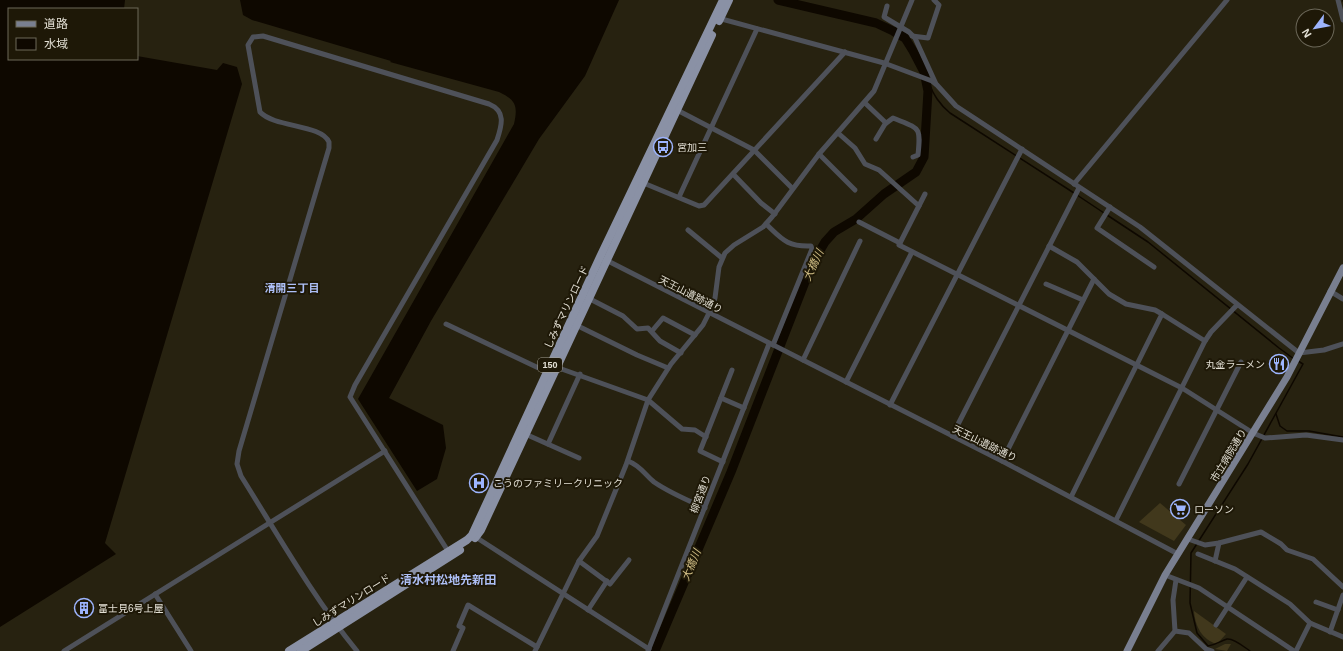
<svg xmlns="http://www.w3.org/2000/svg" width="1343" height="651" font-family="Helvetica,'Noto Sans JP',sans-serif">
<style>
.green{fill:#41381c}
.water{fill:#0e0800}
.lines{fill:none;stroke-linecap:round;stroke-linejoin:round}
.stream{stroke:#0e0800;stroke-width:1.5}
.river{stroke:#0e0800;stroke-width:9}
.minor{stroke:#4e5159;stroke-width:5}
.major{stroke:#797f90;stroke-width:7}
.highway{stroke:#8a91a5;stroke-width:8}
.labels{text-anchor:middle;stroke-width:4;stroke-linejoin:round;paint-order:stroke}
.shield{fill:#1e1807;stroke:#a7a396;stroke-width:1}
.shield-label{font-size:9px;font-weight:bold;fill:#e2dfd4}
.poi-label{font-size:10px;fill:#e2dfd4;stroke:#1e1807;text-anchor:start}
.street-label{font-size:10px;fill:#e2dfd4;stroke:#1e1807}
.water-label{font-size:11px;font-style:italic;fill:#d2bf86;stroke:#1e1807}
.neighbourhood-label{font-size:11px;font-weight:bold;fill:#adbff6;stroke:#1e1807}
.quarter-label{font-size:12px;font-weight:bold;fill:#adbff6;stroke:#1e1807}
</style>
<rect width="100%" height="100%" fill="#272210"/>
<!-- green -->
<g class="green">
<polygon points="1160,503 1186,525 1174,541 1139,522"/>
<path d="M1194 611 1226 634 1217 644C1202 640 1195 626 1194 611Z"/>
<polygon points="1225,644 1231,644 1227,651 1215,649"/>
</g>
<!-- water -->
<g class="water">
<polygon points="0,0 125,0 124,9 9,9 9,59 137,59 137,56 217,70 223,63 237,67 242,84 105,543 116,554 0,627"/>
<path d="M240 0H619L585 76 539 139 431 321 389 398 443 425 446 448 437 479 417 491 358 399 514 124C518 106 516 100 499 92L390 62 391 61 252 20 243 15Z"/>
</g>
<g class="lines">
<!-- stream -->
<g class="stream">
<polyline points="1343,0 1343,1"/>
<polyline points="924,72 926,77"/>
<path d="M928 82C934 95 939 104 950 113L1074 193"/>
<polyline points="1077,195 1104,213"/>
<polyline points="1107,215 1148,242 1279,348 1294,359"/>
<polyline points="1276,414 1280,426 1287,431 1309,431 1343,437"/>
<path d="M1250 651C1244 647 1234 638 1227 639 1220 641 1216 645 1208 646L1197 633 1190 603 1191 553 1248 464 1303 364 1298 361"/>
</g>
<!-- river -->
<polyline class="river" points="655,651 731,472 812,264 825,242 834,232 856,219 884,194 916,172 924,157 928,91 924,72 913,51 905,38 893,31 876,23 778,0"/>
<!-- minor -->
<g class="minor">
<polyline points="1338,0 1343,20"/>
<polyline points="887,6 884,17 909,32 915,38 936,84"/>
<polyline points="718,18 884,63 932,81 937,85 956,106 1140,227 1299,353 1324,350 1343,344"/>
<polyline points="912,36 928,38 939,5 934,0"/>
<polyline points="865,103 886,123"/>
<polyline points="675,109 754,150 792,188"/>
<polyline points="838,133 855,148 865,164 879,170 919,206"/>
<path d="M876 139 885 124 893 118C920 129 921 126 918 155L913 157"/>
<polyline points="819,154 855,190"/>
<polyline points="733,174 761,203 775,214"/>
<polyline points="641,182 699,206 704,205 845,52"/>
<polyline points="1074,184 1227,0"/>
<polyline points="925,194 899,245 1182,388 1253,433 1265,438 1306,435 1343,440"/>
<polyline points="679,197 757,29"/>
<polyline points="1110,207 1097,228 1154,267"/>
<polyline points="859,222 900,243"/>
<path d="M766 224C782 239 787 247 811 246L812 249 773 345"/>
<polyline points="688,230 722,258"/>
<polyline points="1049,246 1077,262 1109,294 1126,304 1155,310 1162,314 1071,497"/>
<polyline points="604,259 1002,461 1178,554"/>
<polyline points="1046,284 1083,300"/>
<polyline points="1330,291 1343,299"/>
<polyline points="588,298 623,316 637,329 648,328 660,341 681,353"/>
<polyline points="1162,314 1205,341"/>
<polyline points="446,324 547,372"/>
<polyline points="576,325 637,355 668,368"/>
<polyline points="652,331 663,318 695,335"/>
<polyline points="803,360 860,241"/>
<polyline points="556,367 648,400 682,429 695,430 706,437"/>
<polyline points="846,382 912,252"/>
<polyline points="721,398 744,408"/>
<polyline points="890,405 1022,149"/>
<polyline points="523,433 579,458"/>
<polyline points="952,436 1079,188"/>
<polyline points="548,444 580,374"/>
<path d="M628 461C641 466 644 474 654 482 670 493 687 500 705 508"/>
<polyline points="1002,461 1094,279"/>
<polyline points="723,462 700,451 732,370"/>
<polyline points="1179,484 1241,362"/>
<polyline points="1116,520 1205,341 1211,332 1237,305"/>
<polyline points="474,536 649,649"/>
<polyline points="1188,539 1205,545 1219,543 1261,532 1281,544 1287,550 1313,559 1343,587"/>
<polyline points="1198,554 1235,569 1290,604 1310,623 1343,637"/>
<polyline points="579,561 610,584 629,560"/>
<polyline points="1215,561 1219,543"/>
<polyline points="1165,575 1199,588 1294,651"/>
<polyline points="155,594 191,651"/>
<polyline points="1316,602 1338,610"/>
<polyline points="588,610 607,581"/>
<polyline points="1216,625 1247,577"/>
<polyline points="1175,631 1189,633 1206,649 1212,651"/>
<polyline points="1330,632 1343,595"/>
<polyline points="64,651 385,451"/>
<path d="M357 651C313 597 278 535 241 476L237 464 239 451 329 148V142C321 124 275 128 260 112L248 45 253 37 263 36 489 104C506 111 502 125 497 140L355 385 350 397 448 551"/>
<polyline points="453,651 463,628 459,626 468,605 537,647"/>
<polyline points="535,651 579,561 597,536 626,465 648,400 671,364 703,325 709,313 715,298 719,267 725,253 734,245 763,227 772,217 819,154 874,91 912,0"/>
<polyline points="648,651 769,344"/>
<polyline points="1158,651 1175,631 1173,600 1176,580"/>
<polyline points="1296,651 1310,623"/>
</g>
<!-- major -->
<polyline class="major" points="1127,651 1165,575 1287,377 1343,268"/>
<!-- highway -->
<g class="highway">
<polyline points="719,21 729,0"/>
<polyline points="475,538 481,530 712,35"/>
<polyline points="289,651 467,540 472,535 600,257 723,0"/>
<polyline points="301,651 460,550"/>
</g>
</g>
<!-- icons -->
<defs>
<g id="bus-ring" transform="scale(1)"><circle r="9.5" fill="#1e1807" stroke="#9db4fd" stroke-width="1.5"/><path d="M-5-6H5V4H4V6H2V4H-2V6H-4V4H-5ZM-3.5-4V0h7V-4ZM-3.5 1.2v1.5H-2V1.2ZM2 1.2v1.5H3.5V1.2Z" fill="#9db4fd"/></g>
<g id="restaurant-ring" transform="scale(1)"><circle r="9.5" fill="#1e1807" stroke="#9db4fd" stroke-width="1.5"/><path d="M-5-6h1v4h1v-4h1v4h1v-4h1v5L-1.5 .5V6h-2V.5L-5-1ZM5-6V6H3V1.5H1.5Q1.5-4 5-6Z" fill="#9db4fd"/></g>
<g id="hospital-ring" transform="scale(1)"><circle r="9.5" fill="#1e1807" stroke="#9db4fd" stroke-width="1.5"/><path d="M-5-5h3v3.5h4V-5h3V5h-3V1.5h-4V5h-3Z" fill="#9db4fd"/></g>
<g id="supermarket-ring" transform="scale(1)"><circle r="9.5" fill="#1e1807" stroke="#9db4fd" stroke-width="1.5"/><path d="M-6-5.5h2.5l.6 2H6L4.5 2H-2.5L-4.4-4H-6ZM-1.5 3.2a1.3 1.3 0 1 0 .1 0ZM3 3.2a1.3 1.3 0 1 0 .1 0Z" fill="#9db4fd"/></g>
<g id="building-ring" transform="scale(1)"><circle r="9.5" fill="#1e1807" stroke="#9db4fd" stroke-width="1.5"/><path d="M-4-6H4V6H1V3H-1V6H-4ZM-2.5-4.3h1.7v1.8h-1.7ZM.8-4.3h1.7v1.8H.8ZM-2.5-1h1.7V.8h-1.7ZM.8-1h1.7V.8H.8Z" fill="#9db4fd"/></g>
</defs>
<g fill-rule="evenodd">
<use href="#bus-ring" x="663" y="147"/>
<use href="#restaurant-ring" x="1279" y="364"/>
<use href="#hospital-ring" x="479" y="483"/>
<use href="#supermarket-ring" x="1180" y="509"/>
<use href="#building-ring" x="84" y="608"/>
</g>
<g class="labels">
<!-- shield labels -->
<rect class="shield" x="538" y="358" width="24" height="14" rx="3"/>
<g class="shield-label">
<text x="550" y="368">150</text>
</g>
<!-- poi labels -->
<g class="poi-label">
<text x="677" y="151">宮加三</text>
<text x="1265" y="368" text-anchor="end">丸金ラーメン</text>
<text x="493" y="487">こうのファミリークリニック</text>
<text x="1194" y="513">ローソン</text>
<text x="98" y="612">富士見6号上屋</text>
</g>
<!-- street labels -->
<g class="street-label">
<text transform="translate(691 294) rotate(27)" y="4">天王山遺跡通り</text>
<text transform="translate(566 307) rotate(-65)" y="4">しみずマリンロード</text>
<text transform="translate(985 443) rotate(26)" y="4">天王山遺跡通り</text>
<text transform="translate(1228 455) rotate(-59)" y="4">市立病院通り</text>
<text transform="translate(700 494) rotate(-69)" y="4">柳宮通り</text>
<text transform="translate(351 600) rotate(-32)" y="4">しみずマリンロード</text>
</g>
<!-- water labels -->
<g class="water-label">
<text transform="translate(813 265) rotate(-65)" y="4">大橋川</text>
<text transform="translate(691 565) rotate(-67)" y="4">大橋川</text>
</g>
<!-- neighbourhood labels -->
<g class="neighbourhood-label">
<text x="292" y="292">清開三丁目</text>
</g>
<!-- quarter labels -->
<g class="quarter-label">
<text x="448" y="584">清水村松地先新田</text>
</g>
</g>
<!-- legend -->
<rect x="8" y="8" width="130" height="52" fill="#1e1807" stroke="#6c6859"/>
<rect x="16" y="21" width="20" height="6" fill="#797f90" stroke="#6c6859"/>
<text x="44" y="28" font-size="12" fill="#e2dfd4">道路</text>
<rect x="16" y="38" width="20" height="12" fill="#0e0800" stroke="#6c6859"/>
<text x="44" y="48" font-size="12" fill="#e2dfd4">水域</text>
<!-- north arrow -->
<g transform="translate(1315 28) rotate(238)"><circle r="19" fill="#1e1807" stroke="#6c6859"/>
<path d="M0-3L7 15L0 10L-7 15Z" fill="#9db4fd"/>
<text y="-6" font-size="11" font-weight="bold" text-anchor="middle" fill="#e2dfd4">N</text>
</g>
</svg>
